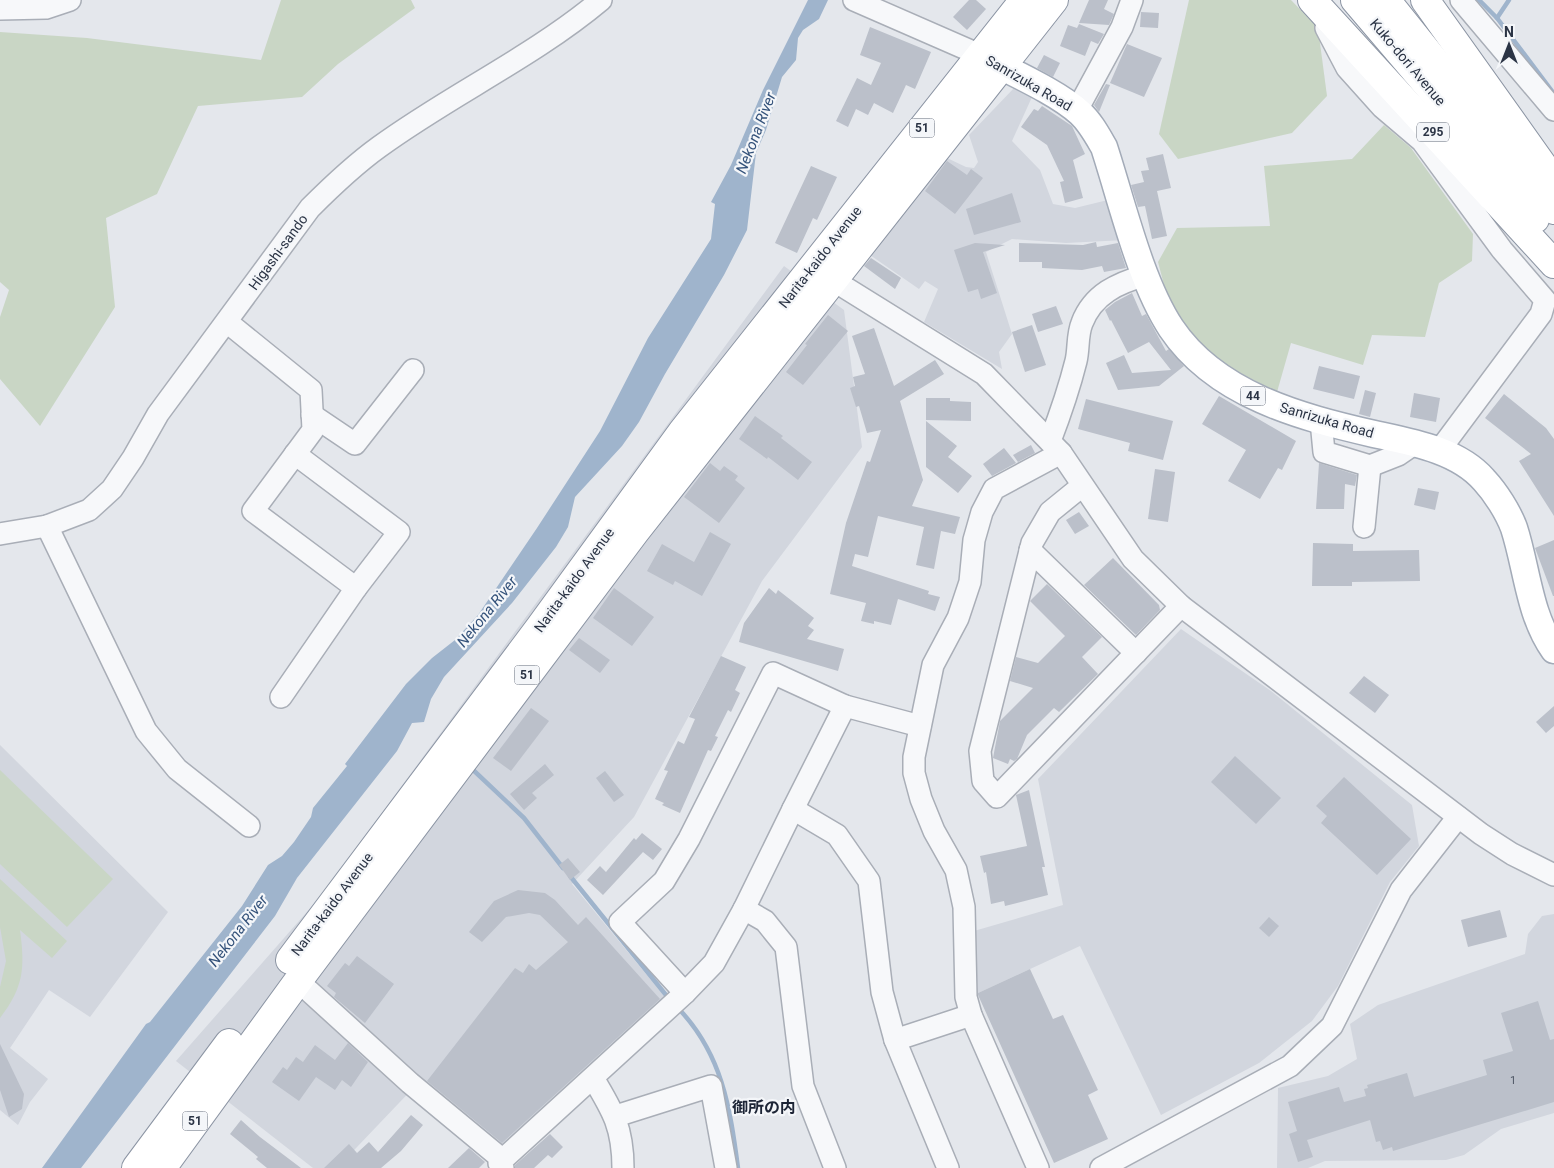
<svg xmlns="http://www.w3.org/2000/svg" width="1554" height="1168" font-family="Roboto,'Noto Sans JP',sans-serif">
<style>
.built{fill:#d2d6de}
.green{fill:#c9d6c5}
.water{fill:#9fb4cc}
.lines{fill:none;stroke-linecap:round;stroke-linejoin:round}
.stream{stroke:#9fb4cc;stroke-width:4.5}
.building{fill:#bbc0ca}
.minor-casing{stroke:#a9aeb7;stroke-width:24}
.major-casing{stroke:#a3abb8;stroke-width:29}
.highway-casing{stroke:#8b94a3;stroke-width:30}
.minor{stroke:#f7f8fa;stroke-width:21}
.major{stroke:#fff;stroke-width:26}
.highway{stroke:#fff;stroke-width:28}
.labels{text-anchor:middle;stroke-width:4.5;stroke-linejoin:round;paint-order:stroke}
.number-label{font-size:11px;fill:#4f5766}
.shield{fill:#f4f6f9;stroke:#676e7b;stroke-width:1}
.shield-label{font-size:12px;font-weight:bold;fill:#2b3445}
.street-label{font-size:14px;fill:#2b3445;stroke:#f4f6f9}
.water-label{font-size:15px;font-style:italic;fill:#34527a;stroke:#f4f6f9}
.quarter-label{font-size:16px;font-weight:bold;fill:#1d2536;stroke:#f4f6f9}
</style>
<rect width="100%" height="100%" fill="#e4e7ec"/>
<!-- built -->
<g class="built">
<polygon points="1015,87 1032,97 1012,141 1040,170 1053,204 1075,208 1112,199 1125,240 1066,243 1012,239 986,252 1012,334 999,352 1002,369 924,322 938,289 925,281 919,289 870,255 947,158 966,167 974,168 978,162 969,135"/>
<polygon points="784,266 844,310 862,447 762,581 634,817 572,884 669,1002 503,1149 419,1082 337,1168 313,1168 176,1061 320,897"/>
<polygon points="1181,629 1271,691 1412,805 1419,846 1390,882 1338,986 1312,1021 1259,1063 1161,1115 1080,946 976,994 974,931 1063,905 1038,779"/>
<polygon points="0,745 168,912 90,1017 49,990 10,1048 48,1079 30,1102 18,1125 0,1110"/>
<polygon points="1554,914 1554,1113 1501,1129 1464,1155 1446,1160 1325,1161 1308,1168 1277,1168 1278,1088 1328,1076 1357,1059 1350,1024 1378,1005 1525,954 1528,934 1542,916"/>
</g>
<!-- green -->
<g class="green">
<polygon points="281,0 411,0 415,8 338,64 302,97 198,106 157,194 106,218 115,307 40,426 0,379 0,317 9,290 0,282 0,32 87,38 261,60"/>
<polygon points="1189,0 1291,0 1318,28 1327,96 1292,133 1178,159 1159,134"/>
<polygon points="1384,125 1411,148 1473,234 1472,261 1439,283 1425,337 1372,335 1363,365 1291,343 1277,392 1224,365 1194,337 1168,300 1158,262 1177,228 1270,226 1264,166 1352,159"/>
<polygon points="0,770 113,879 67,927 0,864"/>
<path d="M0 879 67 941 52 958 20 930C25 968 24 987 0 1018V987L6 961 0 927Z"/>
</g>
<!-- water -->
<polygon class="water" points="808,0 828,0 819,19 803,30 798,38 796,60 782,77 766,130 756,153 747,230 724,275 665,374 639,422 622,446 575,497 568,527 556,547 512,603 444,677 431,699 424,722 412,723 397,751 297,878 275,916 81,1168 42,1168 146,1024 150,1022 242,906 268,865 282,856 294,842 311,817 313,808 347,766 345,764 406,684 432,658 455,640 478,615 537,528 600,431 648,338 711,239 715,204 711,202 731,165 763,90"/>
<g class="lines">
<!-- stream -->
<g class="stream">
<polyline points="1479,0 1497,18 1552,91"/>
<polyline points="1497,18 1509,0"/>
<polyline points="470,767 524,818 563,868"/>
<polyline points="570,876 670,1000"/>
<path d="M677 1007C722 1053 730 1107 738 1168"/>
</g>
</g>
<!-- building -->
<g class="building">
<polygon points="969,0 976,0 986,9 967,30 953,17"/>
<polygon points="1089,0 1108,0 1104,9 1114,14 1109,25 1079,23"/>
<polygon points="1141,12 1159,13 1158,28 1140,27"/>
<polygon points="1079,24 1104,34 1098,44 1091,41 1085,56 1060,46 1068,25 1077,28"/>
<polygon points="870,27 931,52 915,89 906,85 893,113 874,103 868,115 856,109 848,127 836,121 857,78 871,85 881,63 860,55"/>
<polygon points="1127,44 1162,58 1144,97 1110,83"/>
<polygon points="1044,55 1060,63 1053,77 1037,68"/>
<polygon points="1106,84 1110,85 1099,112 1094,105"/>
<polygon points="1042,106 1072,126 1085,154 1073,160 1083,198 1065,203 1060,182 1064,181 1047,145 1021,127 1034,109 1038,111"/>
<polygon points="1163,154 1171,188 1157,191 1167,236 1152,239 1145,206 1138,207 1131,185 1144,182 1141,171 1149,170 1146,158"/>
<polygon points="947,161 967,175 971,169 983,178 955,214 925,191"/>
<polygon points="811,166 837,177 817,220 813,218 797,253 775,243"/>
<polygon points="1012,193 1021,222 974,235 966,209"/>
<polygon points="1096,242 1097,247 1118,243 1126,268 1104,272 1102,266 1082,270 1042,268 1042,262 1019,262 1019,243 1083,245"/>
<polygon points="975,243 1005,245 983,252 997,293 981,299 978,289 968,292 954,250"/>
<polygon points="871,258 901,278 895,289 864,266"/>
<polygon points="1132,293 1142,316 1146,314 1166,351 1169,349 1184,366 1159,386 1118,390 1106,363 1124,355 1132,373 1171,370 1149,342 1128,353 1111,320 1110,321 1105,310 1115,302"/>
<polygon points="1056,306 1063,324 1038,332 1032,314"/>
<polygon points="828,315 848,331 803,385 786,372 807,345 805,344"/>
<polygon points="1032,325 1046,365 1025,372 1012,332"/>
<polygon points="874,328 894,386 935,360 944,374 900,401 923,480 912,506 960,517 955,534 941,531 934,569 916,565 924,527 878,516 868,557 855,554 852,566 929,591 928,594 940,597 935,611 898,599 891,625 874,621 874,624 861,621 866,603 830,594 846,523 867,461 870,462 881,430 867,433 859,406 856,407 850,388 855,386 853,377 865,374 852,336"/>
<polygon points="1319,366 1360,376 1354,399 1313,389"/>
<polygon points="1365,390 1376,393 1370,417 1359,414"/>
<polygon points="1414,393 1440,398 1436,422 1410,417"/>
<polygon points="1504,394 1546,428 1554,439 1554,516 1519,461 1531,454 1485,418"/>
<polygon points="1219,396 1296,441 1282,470 1278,468 1260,499 1228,481 1246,450 1202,424"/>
<polygon points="926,398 950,398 950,401 971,402 971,421 926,420"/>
<polygon points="1086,399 1173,421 1163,460 1128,451 1130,443 1078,429"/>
<polygon points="755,416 783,436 781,438 812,462 798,480 768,457 767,459 739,439"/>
<polygon points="926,421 957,446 948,457 972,476 958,493 926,467"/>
<polygon points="1031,445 1035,453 1018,462 1013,455"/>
<polygon points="1004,448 1016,463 992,476 983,464"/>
<polygon points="710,463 720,471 724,466 738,476 735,480 745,488 719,523 684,497"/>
<polygon points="1319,463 1357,475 1355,486 1345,484 1344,509 1316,509"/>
<polygon points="1155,469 1175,472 1168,522 1148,519"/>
<polygon points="1418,488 1439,492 1435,510 1414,505"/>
<polygon points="1079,512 1089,526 1075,534 1066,520"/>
<polygon points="710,532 731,544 702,596 675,581 673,585 647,571 662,544 694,562"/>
<polygon points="1554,540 1554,596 1553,596 1535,548"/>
<polygon points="1313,543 1353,544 1353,551 1419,550 1420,581 1352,582 1352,586 1312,586"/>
<polygon points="1113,558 1159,605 1160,610 1136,635 1084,585"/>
<polygon points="1047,584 1102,637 1082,657 1098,674 1059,712 1054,708 1027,735 1017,759 1014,761 1010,759 1008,764 993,758 1000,721 1033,688 1010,681 1016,657 1038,663 1065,636 1030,601"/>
<polygon points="614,588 654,617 632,646 593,618"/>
<polygon points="769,588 776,594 778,590 814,618 808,626 814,630 807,639 844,649 838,671 739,642 744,623"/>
<polygon points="579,638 610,660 600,673 569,650"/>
<polygon points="721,656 746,667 735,690 740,693 731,712 728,710 715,736 718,737 711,751 708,750 680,813 662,805 664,803 655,799 668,771 664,770 678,741 684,744 695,719 689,717"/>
<polygon points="1364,676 1389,695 1375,713 1349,693"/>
<polygon points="1554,706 1554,726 1546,733 1536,722"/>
<polygon points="531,708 549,721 511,771 493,758"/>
<polygon points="1235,756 1281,798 1256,824 1211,782"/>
<polygon points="545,764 554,775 532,793 537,798 524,810 510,794"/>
<polygon points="605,771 624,795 614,802 596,778"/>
<polygon points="1344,777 1411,839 1377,875 1321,823 1327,816 1316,806"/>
<polygon points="1029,790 1045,867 1042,867 1048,895 1005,906 1004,901 991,904 986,872 984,873 980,856 1027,846 1016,795"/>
<polygon points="642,833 662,849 653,860 643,852 603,895 587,880 600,866 606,872 634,838 636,840"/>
<polygon points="568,858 580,872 570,880 559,865"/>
<polygon points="518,890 545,893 555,900 578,925 586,917 660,999 502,1143 427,1081 515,968 523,973 529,964 536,970 568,942 540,915 529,913 506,917 482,942 469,932 494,901"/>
<polygon points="1500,910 1507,937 1468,947 1461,920"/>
<polygon points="1269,917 1279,926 1269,937 1259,928"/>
<polygon points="357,956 394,984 365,1023 334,997 336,993 327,986 345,963 349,966"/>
<polygon points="1030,969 1053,1019 1063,1015 1098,1090 1088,1095 1108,1139 1054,1163 978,995 978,993"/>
<polygon points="1538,1001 1550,1040 1554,1039 1554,1102 1393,1151 1392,1147 1383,1150 1380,1141 1376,1142 1370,1120 1307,1140 1313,1157 1298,1162 1289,1134 1297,1131 1288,1102 1339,1087 1344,1102 1366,1096 1364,1089 1368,1088 1367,1085 1407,1073 1414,1097 1487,1075 1483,1060 1513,1051 1501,1013"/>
<polygon points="348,1043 368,1062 351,1087 342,1080 335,1090 316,1077 299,1101 272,1082 283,1067 287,1070 296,1057 303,1062 315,1045 335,1060"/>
<polygon points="0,1044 24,1094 22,1109 9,1117 0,1090"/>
<polygon points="411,1115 423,1125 401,1151 381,1168 324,1168 349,1144 357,1153 369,1142 378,1152"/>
<polygon points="241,1120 260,1137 301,1168 267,1168 256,1159 258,1157 230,1134"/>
<polygon points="550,1134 563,1147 552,1158 548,1155 534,1168 515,1168 515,1165"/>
<polygon points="469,1148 485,1162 479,1168 448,1168"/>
</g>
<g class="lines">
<!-- minor casing -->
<g class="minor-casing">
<g id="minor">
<polyline points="854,0 980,55"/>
<polyline points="1461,0 1554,110"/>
<polyline points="0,9 46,8 70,0"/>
<polyline points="1329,21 1326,28 1347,68 1382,107 1422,141 1502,250 1545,300 1541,314 1439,451"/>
<polyline points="1077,110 1122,27 1132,0"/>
<polyline points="820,272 984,374 1061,453 1133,559 1181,606 1481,834 1512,854 1554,875"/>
<polyline points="227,322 311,390 313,430 253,511 356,588 281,697"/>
<polyline points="312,415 355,444 413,370"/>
<polyline points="1321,421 1324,452 1370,466 1398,455 1414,444"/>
<path d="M1050 441C1060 415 1069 389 1076 361 1079 349 1077 335 1082 323 1093 294 1118 283 1146 275"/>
<polyline points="295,454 399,532 356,588"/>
<polyline points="1082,486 1050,512 1032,543 980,751 983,781 997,797 1181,606"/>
<polyline points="47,526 146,731 177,769 249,826"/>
<polyline points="1364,527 1370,466"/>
<path d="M0 534 47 526 89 510 112 489 133 458 158 414 310 208C332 186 354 165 379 147 450 95 533 57 601 0"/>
<polyline points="1030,550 1136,653"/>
<polyline points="920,726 845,706 793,809 837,835 869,881 882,992 895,1040 948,1168"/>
<polyline points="744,909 765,921 786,947 803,1086 835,1168"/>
<polyline points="298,981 410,1083 503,1160"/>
<polyline points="685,993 620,922 664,881 689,839 773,673 845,706"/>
<polyline points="895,1040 971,1015"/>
<path d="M593 1078C613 1111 623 1128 623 1168"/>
<polyline points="616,1116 711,1086 726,1168"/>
<polyline points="503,1168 499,1163 685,993 714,963 744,909 793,809"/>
<polyline points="1038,1168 971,1015 966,997 964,907 956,870 934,831 921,799 914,773 914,757 933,665 958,618 970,582 974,540 982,512 994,489 1061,453"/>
<polyline points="1101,1168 1290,1066 1332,1026 1401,890 1458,817"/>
</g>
</g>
<!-- major casing -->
<g class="major-casing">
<path id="major" d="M983 57C1011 72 1057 92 1080 113 1090 122 1097 135 1104 147 1122 202 1140 281 1171 328 1216 395 1300 417 1374 434 1411 442 1458 450 1484 480 1496 493 1508 512 1514 528 1527 568 1529 615 1554 650"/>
</g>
<!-- highway casing -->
<g class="highway-casing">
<g id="highway">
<polyline points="1312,0 1554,264"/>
<polyline points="1355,0 1458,121 1535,219"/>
<polyline points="1386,0 1554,210"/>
<polyline points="1425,0 1554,181"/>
<polyline points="290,960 540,627 682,432 1024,0"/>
<polyline points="136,1168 229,1043"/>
<polyline points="162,1168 298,981 635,532 1054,0"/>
</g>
</g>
<!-- minor -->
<use href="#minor" class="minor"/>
<!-- major -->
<use href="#major" class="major"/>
<!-- highway -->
<use href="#highway" class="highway"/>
</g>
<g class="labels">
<!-- number labels -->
<g class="number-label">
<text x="1513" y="1084">1</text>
</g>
<!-- shield labels -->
<g class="shield">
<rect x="909.5" y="118.5" width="25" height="19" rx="4"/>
<rect x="1417" y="122.5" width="32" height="19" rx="4"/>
<rect x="1240.5" y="386.5" width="25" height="19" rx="4"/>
<rect x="514.5" y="665.5" width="25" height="19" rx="4"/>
<rect x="182.5" y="1111.5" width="25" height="19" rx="4"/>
</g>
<g class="shield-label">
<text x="922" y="132">51</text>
<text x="1433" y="136">295</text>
<text x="1253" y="400">44</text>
<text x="527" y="679">51</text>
<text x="195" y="1125">51</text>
</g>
<!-- street labels -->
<g class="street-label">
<text transform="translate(1408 62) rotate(50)" y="5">Kuko-dori Avenue</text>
<text transform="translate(1029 83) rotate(30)" y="5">Sanrizuka Road</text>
<text transform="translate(278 252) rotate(-54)" y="5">Higashi-sando</text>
<text transform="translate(820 257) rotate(-52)" y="5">Narita-kaido Avenue</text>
<text transform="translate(1327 420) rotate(16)" y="5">Sanrizuka Road</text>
<text transform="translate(574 580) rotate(-54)" y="5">Narita-kaido Avenue</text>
<text transform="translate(332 904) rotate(-53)" y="5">Narita-kaido Avenue</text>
</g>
<!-- water labels -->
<g class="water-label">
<text transform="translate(756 133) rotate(-69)" y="5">Nekona River</text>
<text transform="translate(487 612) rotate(-51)" y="5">Nekona River</text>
<text transform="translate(238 931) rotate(-52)" y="5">Nekona River</text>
</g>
<!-- quarter labels -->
<g class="quarter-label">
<text x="764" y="1113">御所の内</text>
</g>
</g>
<!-- north arrow -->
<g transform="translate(1509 45)" stroke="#f4f6f9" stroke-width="4" paint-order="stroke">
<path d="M0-4L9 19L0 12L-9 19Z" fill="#2b3445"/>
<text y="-8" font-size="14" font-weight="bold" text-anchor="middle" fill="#2b3445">N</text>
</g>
</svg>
